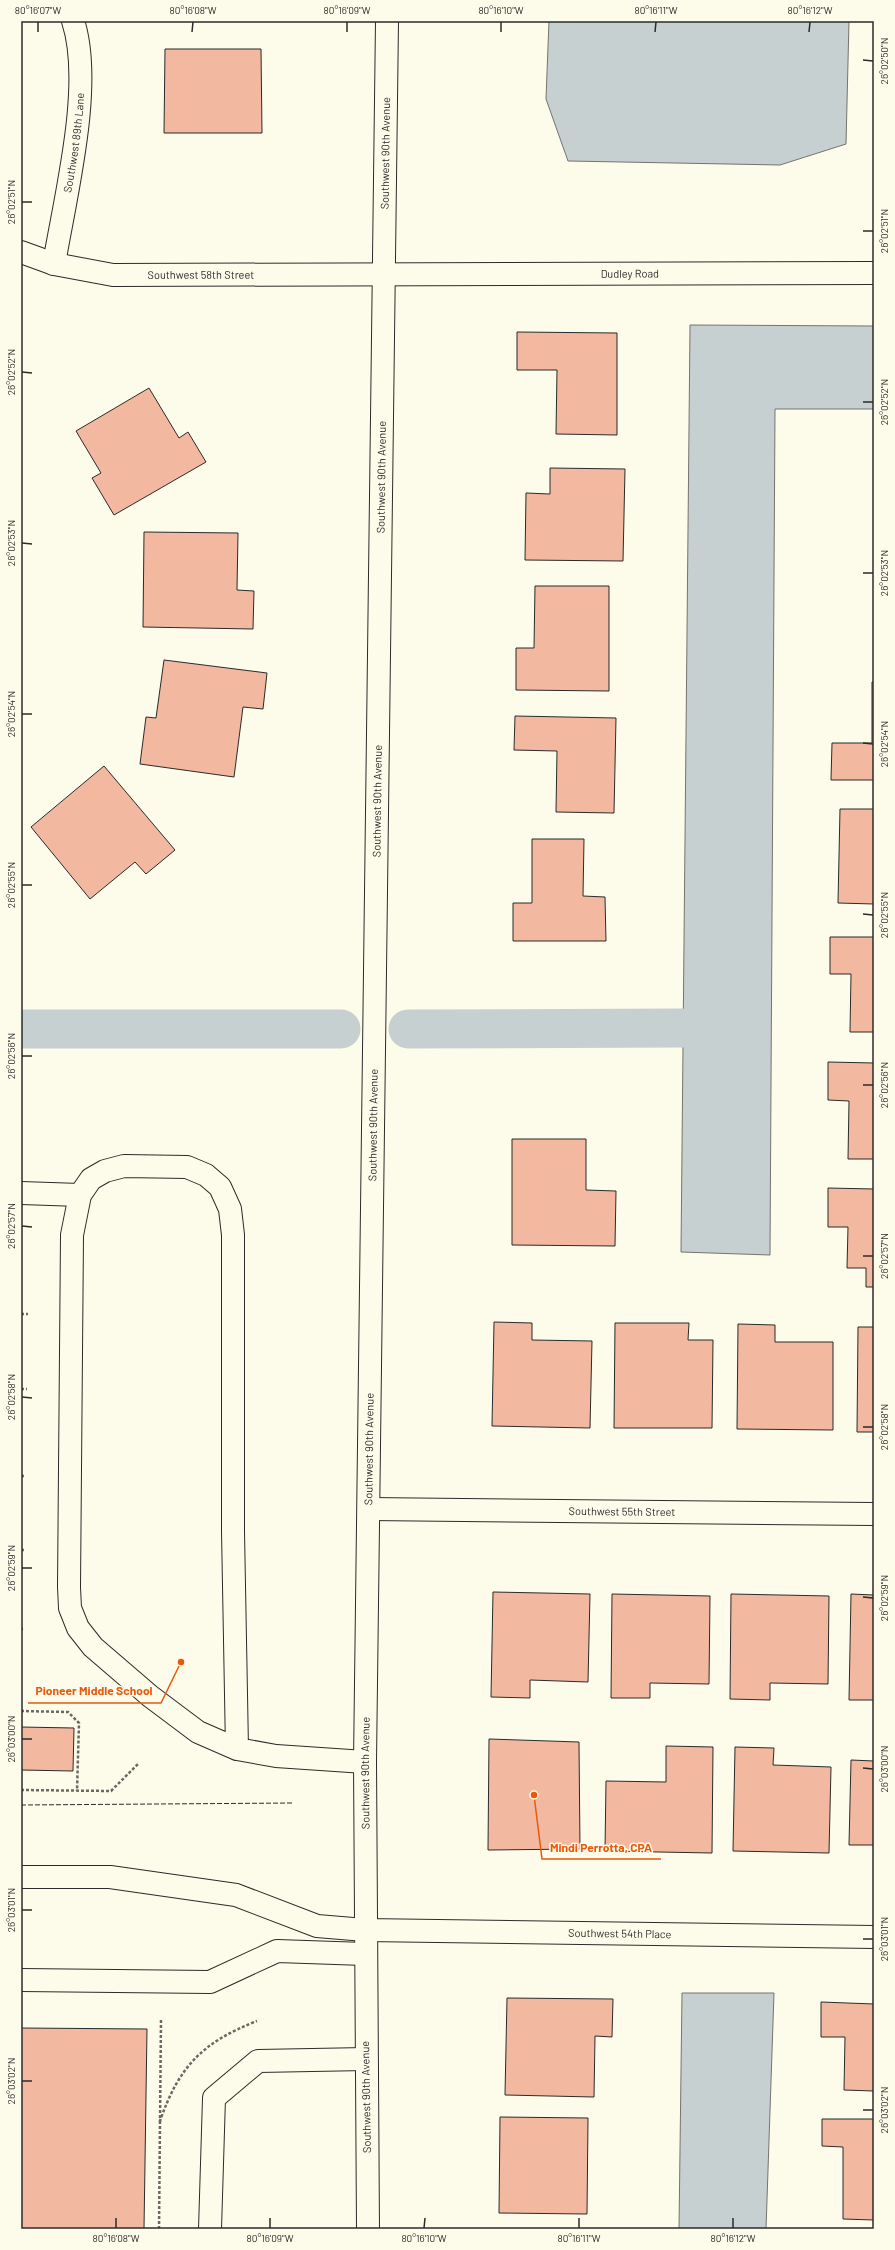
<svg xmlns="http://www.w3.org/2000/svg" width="895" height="2250" font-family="Barlow,sans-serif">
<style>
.water{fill:#c7d0d0;stroke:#74746e}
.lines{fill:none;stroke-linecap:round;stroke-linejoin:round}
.canal{stroke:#c7d0d0;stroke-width:39}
.building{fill:#f2b8a0;stroke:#2b2b2b}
.minor-casing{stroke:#2b2b2b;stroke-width:24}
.path{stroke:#6a6964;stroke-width:2.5;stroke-dasharray:3 2;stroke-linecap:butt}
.minor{stroke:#fdfbea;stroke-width:22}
.fence{stroke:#2b2b2b;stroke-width:1;stroke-dasharray:5 2;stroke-linecap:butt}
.ticks{fill:none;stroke:#2b2b2b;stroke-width:1.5}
.labels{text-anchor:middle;stroke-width:3;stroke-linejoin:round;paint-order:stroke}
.street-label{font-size:11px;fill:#2b2b2b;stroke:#fdfbea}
.leader{fill:none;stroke:#e8590c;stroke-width:1.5}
.callout-dot{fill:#e8590c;stroke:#fdfbea;stroke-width:1.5}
.callout-label{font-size:12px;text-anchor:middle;font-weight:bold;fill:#e8590c;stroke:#fdfbea;stroke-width:3;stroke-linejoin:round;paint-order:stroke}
.neatline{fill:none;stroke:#2b2b2b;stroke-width:1.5}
.ticks-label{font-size:10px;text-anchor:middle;fill:#2b2b2b}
</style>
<rect width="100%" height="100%" fill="#fdfbea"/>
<!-- water -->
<g class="water">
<polygon points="549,21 849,21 846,144 780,165 568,161 546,99"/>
<polygon points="690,325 874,326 874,409 775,409 770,1255 681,1252"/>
<polygon points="682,1993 774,1993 766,2229 679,2229"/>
</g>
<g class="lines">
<!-- canal -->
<g class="canal">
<polyline points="21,1029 341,1029"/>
<polyline points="408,1029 682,1028"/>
</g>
</g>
<!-- building -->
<g class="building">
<polygon points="165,49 261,49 262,133 164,133"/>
<polygon points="517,332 617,333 617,435 556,434 557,370 517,370"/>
<polygon points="149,388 179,438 188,432 206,462 114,515 92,478 101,473 76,431"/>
<polygon points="550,468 625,469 623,561 525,560 526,493 550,494"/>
<polygon points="144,532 238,533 237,590 254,591 253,629 143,627"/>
<polygon points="535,586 609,586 609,691 516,690 516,648 534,648"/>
<polygon points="164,660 267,673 263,709 243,707 234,777 140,764 146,717 156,718"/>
<polygon points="872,682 874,682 874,780 831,780 832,743 872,743"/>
<polygon points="515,716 616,718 614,813 556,812 557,751 514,750"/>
<polygon points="104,766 175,850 146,874 135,862 90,899 31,827"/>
<polygon points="840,809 874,809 874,904 838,903"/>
<polygon points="532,839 584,839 583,896 605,897 606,941 513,941 513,903 532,903"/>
<polygon points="830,937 874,937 874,1032 850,1032 851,974 830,974"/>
<polygon points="828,1062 874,1063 874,1159 848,1159 849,1101 828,1100"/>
<polygon points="512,1139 586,1139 586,1190 616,1191 615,1246 512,1245"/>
<polygon points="828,1188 874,1189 874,1287 866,1287 866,1268 847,1268 848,1227 828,1227"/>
<polygon points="494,1322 532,1323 532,1340 592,1341 590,1428 492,1426"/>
<polygon points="615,1323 689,1323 688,1340 713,1340 712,1428 614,1428"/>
<polygon points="738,1324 775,1325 775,1342 833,1342 833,1430 737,1429"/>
<polygon points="858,1327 874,1327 874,1432 857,1432"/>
<polygon points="493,1592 590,1594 588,1682 530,1680 530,1698 491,1697"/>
<polygon points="612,1594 710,1596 709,1684 650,1683 650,1698 611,1698"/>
<polygon points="731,1594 829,1596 828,1684 770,1683 770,1700 730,1699"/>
<polygon points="851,1594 874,1595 874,1700 849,1700"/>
<polygon points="21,1727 74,1728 73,1771 21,1770"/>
<polygon points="489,1739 579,1742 580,1849 488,1850"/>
<polygon points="666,1746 713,1747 712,1853 605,1851 606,1781 666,1782"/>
<polygon points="735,1747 774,1748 773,1765 831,1767 829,1853 733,1851"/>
<polygon points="851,1760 874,1761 874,1845 849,1845"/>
<polygon points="507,1998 613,1999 612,2037 595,2036 594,2097 505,2095"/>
<polygon points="821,2002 874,2004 874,2091 844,2090 845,2037 821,2037"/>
<polygon points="21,2028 147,2029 144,2229 21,2229"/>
<polygon points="500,2117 588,2118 587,2214 499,2213"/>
<polygon points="822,2119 874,2119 874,2220 843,2219 843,2147 822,2146"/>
</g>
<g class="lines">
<!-- minor casing -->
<g class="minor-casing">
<g id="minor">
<path id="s1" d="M21 252 54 264 113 275 874 273"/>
<path id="s2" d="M54 264C65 197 94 85 73 21"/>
<polyline points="21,1193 80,1195"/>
<path id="s3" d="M369 1509 874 1514"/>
<polyline points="237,1749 233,1531 233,1235 230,1209 220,1187 206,1175 187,1167 124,1166 105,1171 91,1179 80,1195 72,1235 69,1587 70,1608 78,1628 93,1647 150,1696 198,1732 237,1749 276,1756 365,1762"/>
<path id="s4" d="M21 1877H110L236 1895 317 1926 365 1930 874 1937"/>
<polyline points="21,1980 210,1982 277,1951 365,1954"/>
<polyline points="210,2229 214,2098 258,2061 366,2059"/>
<path id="s5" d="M368 2229 365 1762 387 21"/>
</g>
</g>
<!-- path -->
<g class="path">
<polyline points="21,1314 28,1314"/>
<polyline points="21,1389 27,1389"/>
<polyline points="21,1476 25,1476"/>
<polyline points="21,1550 24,1550"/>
<polyline points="21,1629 23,1629"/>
<polyline points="21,1711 68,1712 79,1723 77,1791"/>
<polyline points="21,1790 111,1791 139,1763"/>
<path d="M161 2020 160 2121C179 2066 203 2042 257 2021"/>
<polyline points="159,2229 160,2121"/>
</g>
<!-- minor -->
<use href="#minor" class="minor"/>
<!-- fence -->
<polyline class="fence" points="21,1805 293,1803"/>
</g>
<!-- ticks -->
<path class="ticks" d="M38 32V22M192 32 193 22M347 32V22M501 32V22M655 32 656 22M809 32 810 22M863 60 873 61M22 202H32M863 231H873M22 372 32 373M863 402H873M22 543 32 544M863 573H873M22 714H32M863 743 873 744M22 885H32M863 914 873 915M22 1056H32M863 1085H873M22 1226 32 1227M863 1256H873M22 1397 32 1398M863 1427H873M22 1568H32M863 1597 873 1598M22 1739H32M863 1768 873 1769M22 1910H32M863 1939H873M22 2081H32M863 2110H873M116 2228V2218M270 2228V2218M424 2228 425 2218M579 2228V2218M733 2228V2218"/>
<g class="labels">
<!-- street labels -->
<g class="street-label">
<text dy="4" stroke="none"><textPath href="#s2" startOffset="123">Southwest 89th Lane</textPath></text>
<text dy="4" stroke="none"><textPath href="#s5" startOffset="2076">Southwest 90th Avenue</textPath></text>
<text dy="4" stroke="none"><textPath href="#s1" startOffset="612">Dudley Road</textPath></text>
<text dy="4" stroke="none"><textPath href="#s1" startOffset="183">Southwest 58th Street</textPath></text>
<text dy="4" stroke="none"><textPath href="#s5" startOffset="1752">Southwest 90th Avenue</textPath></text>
<text dy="4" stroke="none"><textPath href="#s5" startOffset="1428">Southwest 90th Avenue</textPath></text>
<text dy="4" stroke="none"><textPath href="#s5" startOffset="1104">Southwest 90th Avenue</textPath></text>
<text dy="4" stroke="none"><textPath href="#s5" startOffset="780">Southwest 90th Avenue</textPath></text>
<text dy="4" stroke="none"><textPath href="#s3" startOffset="253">Southwest 55th Street</textPath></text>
<text dy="4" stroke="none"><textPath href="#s5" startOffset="456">Southwest 90th Avenue</textPath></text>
<text dy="4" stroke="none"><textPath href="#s4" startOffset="606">Southwest 54th Place</textPath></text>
<text transform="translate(366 2097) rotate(-91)" y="4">Southwest 90th Avenue</text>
</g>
</g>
<!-- callouts -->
<path class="leader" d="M181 1662L161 1703H28M534 1795L542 1859H661"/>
<g class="callout-dot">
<circle cx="181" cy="1662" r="4"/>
<circle cx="534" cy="1795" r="4"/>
</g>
<g class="callout-label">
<text x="94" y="1695">Pioneer Middle School</text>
<text x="601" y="1852">Mindi Perrotta, CPA</text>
</g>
<!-- border -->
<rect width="895" height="2250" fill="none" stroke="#fdfbea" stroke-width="44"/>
<rect x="22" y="22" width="851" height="2206" class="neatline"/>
<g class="ticks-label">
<text x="38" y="14">80°16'07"W</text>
<text x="193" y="14">80°16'08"W</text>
<text x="347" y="14">80°16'09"W</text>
<text x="501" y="14">80°16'10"W</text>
<text x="656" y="14">80°16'11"W</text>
<text x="810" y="14">80°16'12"W</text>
<text transform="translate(884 61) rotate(-90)" y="4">26°02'50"N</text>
<text transform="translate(11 202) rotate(-90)" y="4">26°02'51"N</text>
<text transform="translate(884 231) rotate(-90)" y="4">26°02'51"N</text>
<text transform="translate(11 372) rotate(-90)" y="4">26°02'52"N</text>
<text transform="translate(884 402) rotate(-90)" y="4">26°02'52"N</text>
<text transform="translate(11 543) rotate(-90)" y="4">26°02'53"N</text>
<text transform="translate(884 573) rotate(-90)" y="4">26°02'53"N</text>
<text transform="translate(11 714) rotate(-90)" y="4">26°02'54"N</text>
<text transform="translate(884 744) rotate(-90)" y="4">26°02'54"N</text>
<text transform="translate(11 885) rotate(-90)" y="4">26°02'55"N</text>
<text transform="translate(884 915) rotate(-90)" y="4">26°02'55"N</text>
<text transform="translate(11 1056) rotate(-90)" y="4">26°02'56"N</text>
<text transform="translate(884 1085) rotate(-90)" y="4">26°02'56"N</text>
<text transform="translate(11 1226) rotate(-90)" y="4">26°02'57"N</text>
<text transform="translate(884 1256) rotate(-90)" y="4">26°02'57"N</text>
<text transform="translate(11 1397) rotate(-90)" y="4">26°02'58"N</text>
<text transform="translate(884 1427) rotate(-90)" y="4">26°02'58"N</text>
<text transform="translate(11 1568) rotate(-90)" y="4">26°02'59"N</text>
<text transform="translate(884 1598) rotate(-90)" y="4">26°02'59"N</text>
<text transform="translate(11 1739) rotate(-90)" y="4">26°03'00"N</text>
<text transform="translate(884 1769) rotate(-90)" y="4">26°03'00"N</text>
<text transform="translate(11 1910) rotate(-90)" y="4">26°03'01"N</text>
<text transform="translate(884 1939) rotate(-90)" y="4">26°03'01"N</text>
<text transform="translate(11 2081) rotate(-90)" y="4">26°03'02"N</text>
<text transform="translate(884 2110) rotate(-90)" y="4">26°03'02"N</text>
<text x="116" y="2242">80°16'08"W</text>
<text x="270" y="2242">80°16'09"W</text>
<text x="424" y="2242">80°16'10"W</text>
<text x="579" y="2242">80°16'11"W</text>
<text x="733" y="2242">80°16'12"W</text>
</g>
</svg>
